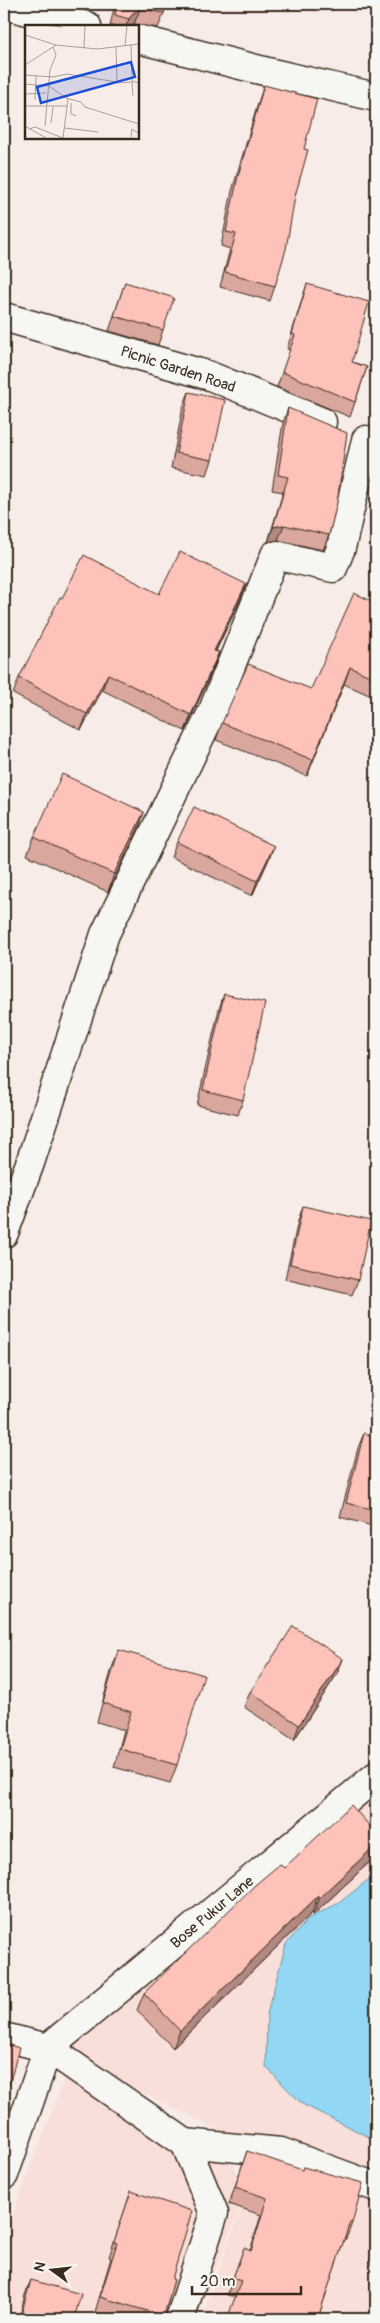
<svg xmlns="http://www.w3.org/2000/svg" width="380" height="2323" font-family="Pangolin,sans-serif">
<style>
.built{fill:#f9dfd9}
.water{fill:#92d7f4;stroke:#6f929e}
.lines{fill:none;stroke-linecap:round;stroke-linejoin:round}
.minor-casing{stroke:#3b2a1e;stroke-width:31}
.minor{stroke:#f6f6f2;stroke-width:28}
.wall{fill:#daa79f;stroke:#3b2a1e}
.shaded-wall{fill:#b18882;stroke:#3b2a1e}
.building{fill:#fdc2b9;stroke:#3b2a1e}
.labels{text-anchor:middle;stroke-width:4;stroke-linejoin:round;paint-order:stroke}
.street-label{font-size:15px;fill:#3b2a1e;stroke:#f6f6f2}
.inset-road{fill:none;stroke:#ac9e97;stroke-width:1}
.view{fill:#1d4ed8;fill-opacity:0.15;stroke:#1d4ed8;stroke-width:2.5}
.inset-edge{fill:none;stroke:#3b2a1e;stroke-width:2.5}
</style>
<rect width="100%" height="100%" fill="#f7ece7"/>
<filter id="ink" filterUnits="userSpaceOnUse"><feTurbulence type="fractalNoise" baseFrequency=".02" numOctaves="2"/><feDisplacementMap in="SourceGraphic" scale="10" xChannelSelector="R" yChannelSelector="G"/><feConvolveMatrix kernelMatrix="1 2 1 2 8 2 1 2 1" color-interpolation-filters="sRGB"/></filter>
<g filter="url(#ink)">
<!-- built -->
<g class="built">
<polygon points="376,1791 376,2319 201,2319 253,2174 237,2139 61,2053"/>
<polygon points="69,2066 232,2152 242,2202 197,2319 4,2319 4,2237"/>
</g>
<!-- water -->
<polygon class="water" points="373,1876 376,1877 376,2137 369,2137 302,2104 266,2067 267,2014 286,1944 309,1918 339,1903"/>
<g class="lines">
<!-- minor casing -->
<g class="minor-casing">
<g id="minor">
<polyline points="4,5 87,26"/>
<polyline points="138,39 268,72 376,97"/>
<polyline points="4,317 210,376 322,422"/>
<polyline points="4,1233 30,1163 105,934 214,708 275,555 333,568 341,548 366,440"/>
<polyline points="4,2037 48,2048 185,2143 281,2152 376,2187"/>
<polyline points="48,2048 376,1776"/>
<polyline points="4,2175 48,2048"/>
<polyline points="180,2319 214,2213 185,2143"/>
</g>
</g>
<!-- minor -->
<use href="#minor" class="minor"/>
</g>
<!-- wall -->
<g class="wall">
<polygon points="115,4 166,4 164,13 158,28 134,24 130,26 110,26"/>
<polygon points="264,85 304,149 295,196 275,286 270,301 220,287 230,249 221,246 232,191 259,100"/>
<polygon points="125,282 163,330 158,345 109,331"/>
<polygon points="307,284 352,362 367,367 350,417 277,387 290,350 287,349 302,299"/>
<polygon points="189,392 212,460 207,475 171,468 183,407"/>
<polygon points="288,408 329,535 323,550 278,540 268,542 283,492 272,490 283,423"/>
<polygon points="159,594 240,600 216,651 219,652 213,668 185,731 102,690 81,730 13,694 19,678 62,598"/>
<polygon points="376,603 376,698 344,684 307,776 216,740 222,723 311,689"/>
<polygon points="138,830 108,892 27,855 34,837"/>
<polygon points="177,842 274,846 268,861 252,896 171,857"/>
<polygon points="224,994 243,1100 238,1115 197,1105 219,1009"/>
<polygon points="303,1206 358,1280 352,1295 285,1279 298,1221"/>
<polygon points="376,1431 376,1527 340,1517 358,1448 364,1433 374,1436"/>
<polygon points="119,1650 177,1765 170,1783 114,1767 124,1730 97,1722 112,1668"/>
<polygon points="343,1659 337,1674 294,1740 244,1707 250,1692"/>
<polygon points="376,1833 376,1856 313,1915 312,1913 173,2048 137,2010 144,1993 284,1868"/>
<polygon points="247,2151 352,2223 346,2239 344,2239 318,2318 234,2297 227,2295 244,2248 250,2251 261,2215 229,2204"/>
<polygon points="131,2191 172,2279 174,2280 163,2319 119,2319 95,2312 111,2258 109,2257"/>
<polygon points="31,2280 74,2319 19,2319 25,2295"/>
</g>
<!-- shaded-wall -->
<g class="shaded-wall">
<polygon points="140,9 134,24 130,26 126,26 129,19 133,13"/>
<polygon points="284,525 278,540 268,542 273,527"/>
<polygon points="246,584 240,600 208,667 214,651"/>
<polygon points="219,652 213,668 185,731 191,715"/>
<polygon points="350,667 344,684 307,776 313,760"/>
<polygon points="108,674 102,690 81,730 87,714"/>
<polygon points="144,812 138,830 108,892 114,874"/>
<polygon points="274,846 268,861 252,896 257,881"/>
<polygon points="343,1659 337,1674 294,1740 299,1725"/>
<polygon points="376,1845 376,1856 313,1915 320,1897"/>
<polygon points="318,1896 312,1913 173,2048 180,2031"/>
</g>
<!-- building -->
<g class="building">
<polygon points="117,4 166,4 164,13 140,9 133,13 129,19 115,15"/>
<polygon points="264,85 317,99 304,149 308,150 295,196 286,249 275,286 225,272 236,234 226,232 238,176"/>
<polygon points="125,282 174,298 163,330 114,316"/>
<polygon points="307,284 369,302 352,362 367,367 355,402 282,372 295,335 292,334"/>
<polygon points="189,392 225,400 212,460 176,453"/>
<polygon points="288,408 347,433 337,503 329,535 284,525 273,527 288,477 278,475"/>
<polygon points="180,552 246,584 214,651 219,652 191,715 108,674 87,714 19,678 60,597 62,598 84,555 159,594"/>
<polygon points="354,593 376,603 376,679 350,667 313,760 222,723 248,664 311,689"/>
<polygon points="62,774 144,812 114,874 34,837"/>
<polygon points="194,807 274,846 257,881 177,842"/>
<polygon points="224,994 265,1003 243,1100 203,1090"/>
<polygon points="303,1206 371,1221 358,1280 290,1264"/>
<polygon points="376,1431 376,1510 346,1503 364,1433 374,1436"/>
<polygon points="293,1626 343,1659 299,1725 250,1692"/>
<polygon points="119,1650 204,1675 177,1765 120,1749 131,1712 103,1703"/>
<polygon points="351,1805 376,1833 376,1845 320,1897 318,1896 180,2031 144,1993 255,1885 280,1864 284,1868"/>
<polygon points="4,2043 19,2048 4,2104"/>
<polygon points="247,2151 302,2170 303,2167 363,2183 352,2223 350,2222 318,2318 322,2319 227,2319 241,2281 233,2278 244,2248 251,2251 267,2198 235,2187"/>
<polygon points="131,2191 192,2211 172,2279 174,2280 164,2316 100,2297 117,2243 114,2242"/>
<polygon points="31,2280 81,2294 74,2319 24,2319 20,2318"/>
</g>
</g>
<g class="labels">
<!-- street labels -->
<g class="street-label">
<text transform="translate(178 369) rotate(18)" y="5">Picnic Garden Road</text>
<text transform="translate(212 1912) rotate(-40)" y="5">Bose Pukur Lane</text>
</g>
</g>
<!-- overview -->
<g transform="translate(25 25)">
<rect width="114" height="114" fill="#f7ece7"/>
<path class="inset-road" d="M18 0 37 2M0 10 31 20M106 20 107 56 114 58M100 21 102 0M91 22 92 58 107 57 108 71M59 23 60 0M0 40 31 20 72 24 114 19M0 50 28 52 42 49 92 57M0 59 24 61M24 61 41 73 56 77 60 82 114 99M0 69 21 68M10 75 11 51M46 78V89L51 91M0 81H42M26 98 28 82M0 101 21 113M20 101 25 45 31 30 28 22M40 103 73 107M4 104 10 102 38 113M106 112 107 104 113 108M38 113 43 74"/>
<path class="view" d="M106 37 110 52 16 78 12 62Z"/>
<rect width="114" height="114" class="inset-edge"/>
</g>
<!-- margin -->
<rect width="380" height="2323" fill="none" stroke="#f6f6f2" stroke-width="20"/>
<rect x="10" y="10" width="360" height="2303" fill="none" stroke="#3b2a1e" stroke-width="2" filter="url(#ink)"/>
<!-- north arrow -->
<g transform="translate(52 2270) rotate(285)" stroke="#f6f6f2" stroke-width="4" paint-order="stroke">
<path d="M0-4L9 19L0 12L-9 19Z" fill="#3b2a1e"/>
<text y="-8" font-size="14" font-weight="bold" text-anchor="middle" fill="#3b2a1e">N</text>
</g>
<!-- scale -->
<path d="M192 2286v8h109v-8" fill="none" stroke="#3b2a1e" stroke-width="2.5"/>
<text x="200" y="2286" font-size="15" fill="#3b2a1e" stroke="#f6f6f2" stroke-width="4" paint-order="stroke">20 m</text>
</svg>
